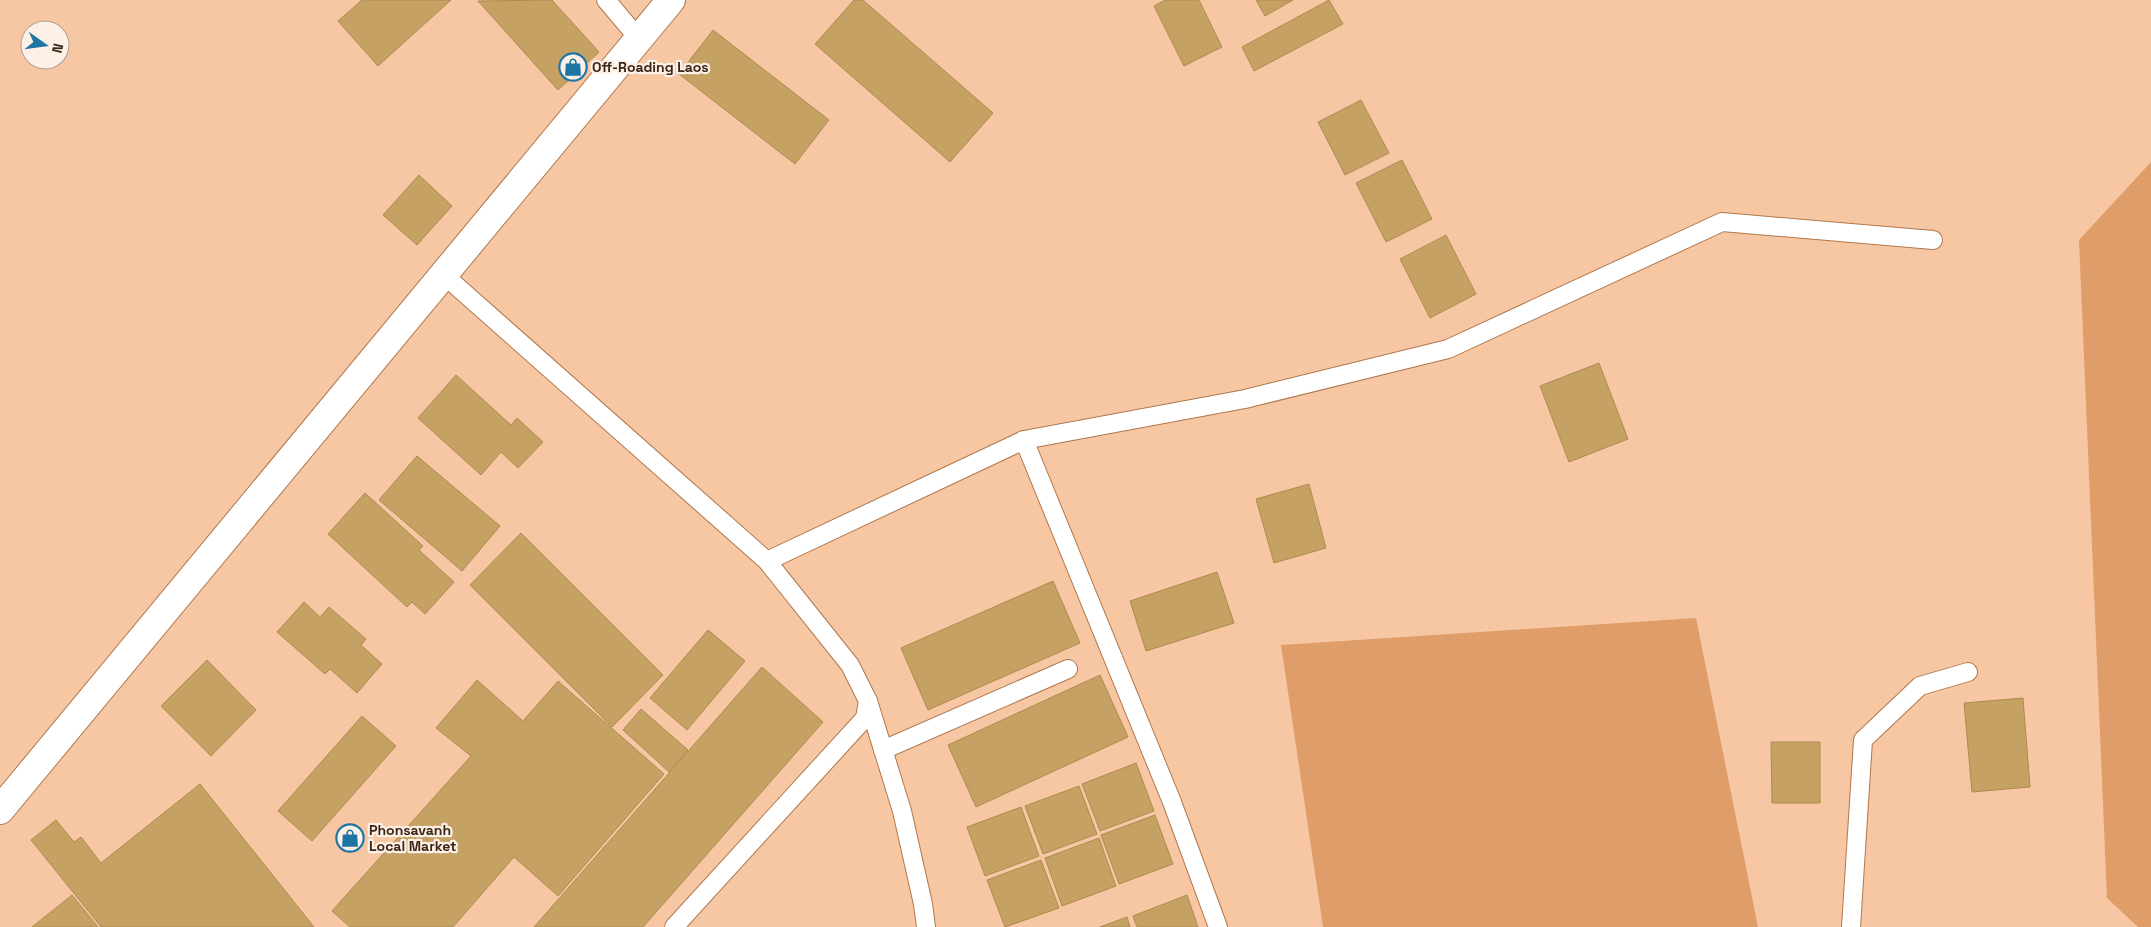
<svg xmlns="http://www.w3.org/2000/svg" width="2151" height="927" font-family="'Space Grotesk',sans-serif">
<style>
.green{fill:#de9d69}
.building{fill:#c6a164;stroke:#af8a4e}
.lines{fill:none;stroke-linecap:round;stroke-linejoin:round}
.lane-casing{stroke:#af784d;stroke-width:20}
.street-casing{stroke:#af784d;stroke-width:30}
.lane{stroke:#fff;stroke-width:18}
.street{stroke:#fff;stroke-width:28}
.labels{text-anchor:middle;stroke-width:4.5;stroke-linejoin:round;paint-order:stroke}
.poi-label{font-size:14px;font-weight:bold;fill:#3c2614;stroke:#fcf0e7;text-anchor:start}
</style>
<rect width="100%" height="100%" fill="#f7c7a3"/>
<!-- green -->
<g class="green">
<polygon points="2151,162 2151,927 2138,927 2107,898 2079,240"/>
<polygon points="1696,618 1758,927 1323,927 1281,645"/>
</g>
<!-- building -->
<g class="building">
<polygon points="362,0 451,0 378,66 338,21"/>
<polygon points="552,0 599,52 558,90 478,1"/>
<polygon points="854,0 863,0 993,113 950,162 815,44"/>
<polygon points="1165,0 1199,0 1222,47 1184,66 1154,6"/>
<polygon points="1256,0 1293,0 1265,16"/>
<polygon points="1329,0 1343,24 1254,71 1242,47"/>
<polygon points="713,30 829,120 795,164 679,74"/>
<polygon points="1361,100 1389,153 1345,175 1318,122"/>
<polygon points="1402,160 1432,219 1386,242 1356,183"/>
<polygon points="419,175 452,206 417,245 383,215"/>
<polygon points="1446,235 1476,294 1430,318 1400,259"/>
<polygon points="1599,363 1628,439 1569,462 1540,386"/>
<polygon points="456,375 511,425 517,418 543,442 518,468 501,452 481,475 418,418"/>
<polygon points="417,456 500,526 462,571 379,500"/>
<polygon points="1309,484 1326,548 1274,563 1256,499"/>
<polygon points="365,493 423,546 419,550 454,582 425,614 412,602 407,607 328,534"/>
<polygon points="521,533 663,675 612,727 470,585"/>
<polygon points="1217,572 1234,623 1146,651 1130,601"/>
<polygon points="1053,581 1080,643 928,710 901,648"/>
<polygon points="304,602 320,617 329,607 366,639 361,645 382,664 357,693 330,669 325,674 277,632"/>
<polygon points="708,630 745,661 687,730 650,698"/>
<polygon points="207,660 256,710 211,756 161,706"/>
<polygon points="762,667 823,722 643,927 534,927"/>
<polygon points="1100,675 1128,737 976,807 948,745"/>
<polygon points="477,680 523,721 558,681 664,774 558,896 514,857 453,927 350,927 332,911 471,756 436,728"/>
<polygon points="2023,698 2030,787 1972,792 1964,703"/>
<polygon points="641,709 688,750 669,772 623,730"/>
<polygon points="362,716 396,746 312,841 278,811"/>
<polygon points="1771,742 1820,742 1820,803 1772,803"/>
<polygon points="1136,763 1154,811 1100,831 1082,784"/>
<polygon points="200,784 314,927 101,927 31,840 56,820 74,842 81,837 101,863"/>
<polygon points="1079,786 1097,834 1043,854 1025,806"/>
<polygon points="1021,807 1039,856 985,876 967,827"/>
<polygon points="1155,815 1173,864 1119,884 1101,835"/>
<polygon points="1099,838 1116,886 1062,906 1045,858"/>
<polygon points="1041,860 1059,908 1005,927 987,880"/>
<polygon points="72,895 98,927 32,927"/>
<polygon points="1187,895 1198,927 1137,927 1133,916"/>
<polygon points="1127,917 1130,927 1100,927"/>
</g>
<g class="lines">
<!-- lane casing -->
<g class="lane-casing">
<g id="lane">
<polyline points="606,0 639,39"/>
<polyline points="444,275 767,561 850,665 868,701 902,811 923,904 926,927"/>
<polyline points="1024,440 1172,802 1218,927"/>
<polyline points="767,561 1024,440 1245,399 1448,349 1722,222 1933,240"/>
<polyline points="883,750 1068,669"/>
<polyline points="674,927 865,718 868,701"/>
<polyline points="1851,927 1863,740 1920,686 1968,672"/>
</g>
</g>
<!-- street casing -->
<g class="street-casing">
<polyline id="street" points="0,810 671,0"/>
</g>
<!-- lane -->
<use href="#lane" class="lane"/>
<!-- street -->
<use href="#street" class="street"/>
</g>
<!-- icons -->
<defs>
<g id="shop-ring" transform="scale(1.4375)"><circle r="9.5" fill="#fcf0e7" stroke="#1e75a4" stroke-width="1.5"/><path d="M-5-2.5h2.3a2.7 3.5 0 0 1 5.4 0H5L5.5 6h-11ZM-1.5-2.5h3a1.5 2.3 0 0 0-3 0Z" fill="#1e75a4"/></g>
</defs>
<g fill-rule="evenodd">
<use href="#shop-ring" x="573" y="67"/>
<use href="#shop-ring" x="350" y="838"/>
</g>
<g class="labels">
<!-- poi labels -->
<g class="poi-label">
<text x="592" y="72">Off-Roading Laos</text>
<text x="369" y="835">Phonsavanh<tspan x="369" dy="16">Local Market</tspan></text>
</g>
</g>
<!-- north arrow -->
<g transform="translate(45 45) rotate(104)"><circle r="24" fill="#fcf0e7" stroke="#af9f93"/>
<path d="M0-4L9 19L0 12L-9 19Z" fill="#1e75a4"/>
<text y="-8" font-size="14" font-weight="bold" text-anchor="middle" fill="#3c2614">N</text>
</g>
</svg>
